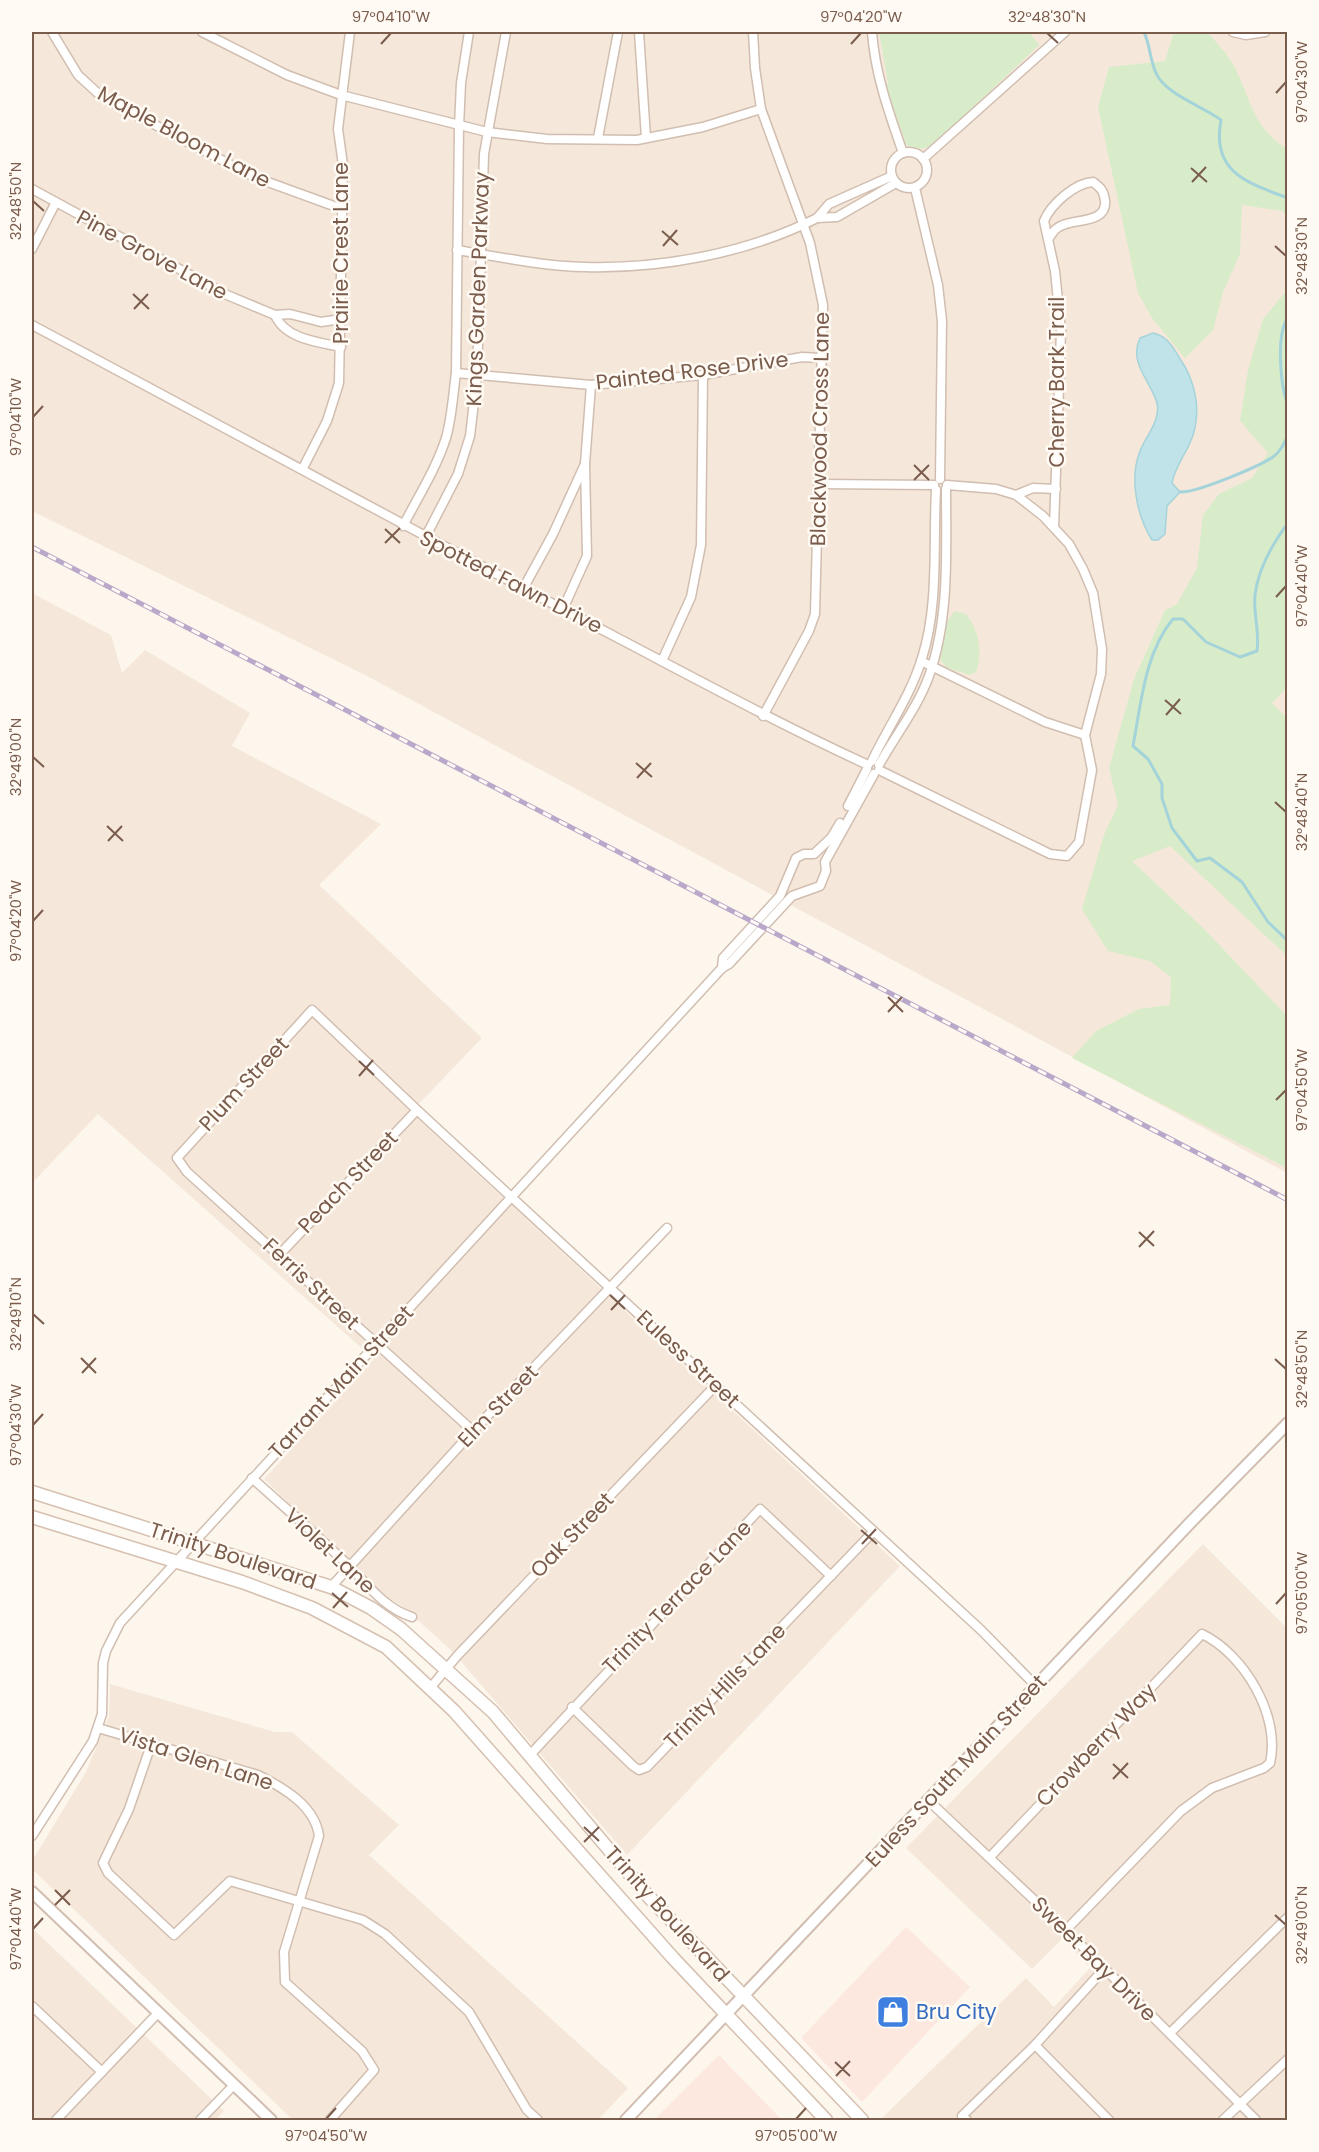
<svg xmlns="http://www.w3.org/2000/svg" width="1319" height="2152" font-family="Poppins,sans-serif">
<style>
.residential{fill:#f5e8da}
.commercial{fill:#fde8e0}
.green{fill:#d8ecc9}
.water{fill:#bfe3e8;stroke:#a5d3da;stroke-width:1.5}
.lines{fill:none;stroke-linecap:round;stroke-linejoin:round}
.stream{stroke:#a5d3da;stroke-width:3}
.minor-casing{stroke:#d1beb0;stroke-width:11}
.tertiary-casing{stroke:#d1beb0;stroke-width:14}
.secondary-casing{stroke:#d6c0b0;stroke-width:15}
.minor{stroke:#fff;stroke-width:8}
.tertiary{stroke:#fff;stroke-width:10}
.secondary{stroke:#fff;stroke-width:12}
.rail-casing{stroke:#b9a8c9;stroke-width:5}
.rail{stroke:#fffaf3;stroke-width:3;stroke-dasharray:9;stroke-linecap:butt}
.ticks{fill:none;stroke:#7a5c4d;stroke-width:2}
.labels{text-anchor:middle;stroke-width:5;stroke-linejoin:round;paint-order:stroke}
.street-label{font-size:21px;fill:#7a5c4d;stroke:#fffaf3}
.shop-label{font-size:21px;fill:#366cbe;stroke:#fffaf3;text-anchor:start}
.neatline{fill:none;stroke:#7a5c4d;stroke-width:2}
.ticks-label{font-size:15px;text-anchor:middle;fill:#7a5c4d}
</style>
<rect width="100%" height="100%" fill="#fdf6ec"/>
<!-- residential -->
<g class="residential">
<polygon points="32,32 1287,32 1287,1173 367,676 32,511"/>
<polygon points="32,593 111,635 122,673 145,650 250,713 232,746 381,824 319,885 482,1038 411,1112 900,1566 627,1855 452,1651 402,1606 383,1595 264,1479 374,1359 98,1114 32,1183"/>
<polygon points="1203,1544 1287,1628 1287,2120 880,2120 1026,1978 1054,2007 1090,1968 1063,1938 1032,1969 906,1848"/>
<polygon points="110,1684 275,1732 292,1732 399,1825 369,1855 628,2088 598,2120 293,2120 32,1869 32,1861 86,1772 109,1716"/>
<polygon points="32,1928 224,2111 215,2120 32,2120"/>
</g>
<!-- commercial -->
<g class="commercial">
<polygon points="906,1927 970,1987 862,2102 801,2038"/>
<polygon points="719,2055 782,2120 654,2120"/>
</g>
<!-- green -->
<g class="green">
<path d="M879 32H1029L1039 45 965 115C960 128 920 162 906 144L886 86 888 83Z"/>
<path d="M1174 32H1207C1215 41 1224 50 1231 61 1251 94 1250 127 1288 149L1287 219 1283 211 1242 205 1240 254 1223 292 1213 330 1185 358 1152 318 1138 293 1098 107 1109 67 1165 61Z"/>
<polygon points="1287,290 1288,687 1272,703 1287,718 1287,956 1170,846 1132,861 1203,928 1287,1016 1287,1168 1072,1058 1096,1031 1139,1009 1170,1005 1171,977 1150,961 1108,951 1082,909 1104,835 1118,805 1109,768 1134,679 1165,610 1177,604 1197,568 1203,515 1219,494 1252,478 1268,453 1240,421 1248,370 1263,319"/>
<path d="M955 611 966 614C979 630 983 653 976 672L969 675 946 667 940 659 946 622Z"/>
</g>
<!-- water -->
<path class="water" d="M1153 333C1167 336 1172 346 1179 357 1197 383 1203 416 1189 445 1183 458 1174 470 1172 483L1180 492 1167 506 1165 534 1158 540H1152C1137 516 1129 479 1140 451 1146 436 1161 420 1157 403 1151 381 1128 363 1140 338Z"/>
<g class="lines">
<!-- stream -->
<g class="stream">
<path d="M1144 32C1150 45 1150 60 1156 73 1165 94 1202 106 1221 120 1211 172 1247 183 1288 198"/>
<path d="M1288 318C1276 333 1280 386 1288 404"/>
<path d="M1180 492C1196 493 1258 467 1273 457 1280 452 1286 442 1288 433"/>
<path d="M1288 523C1273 543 1258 569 1255 595 1253 614 1260 632 1257 651L1240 657 1206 642 1183 619H1173C1145 652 1141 704 1133 746L1148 759 1162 784V798L1172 828 1197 861 1210 858 1242 882 1268 922 1288 941"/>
</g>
<!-- minor casing -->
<g class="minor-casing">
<g id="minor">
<polyline points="52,32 78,75 102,97 254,177 342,209"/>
<polyline points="202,32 287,75 341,95 487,132 547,139 637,140 703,127 761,109"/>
<polyline points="639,32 646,138"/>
<polyline points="753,32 755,68 761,109 810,243 823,305 815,614 809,631 763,716"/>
<path d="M872 32C875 74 889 113 903 153"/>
<polyline points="1233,32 1246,35 1265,32"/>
<polyline points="598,138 618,32"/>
<circle cx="909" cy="170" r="18"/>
<polyline points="923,159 1065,32"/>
<polyline points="892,176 829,204 817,218 837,217 896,183"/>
<polyline points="915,188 938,285 942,321 940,479"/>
<polyline points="32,189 227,295 275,315 290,314 321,322 341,319"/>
<path d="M1049 238C1053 232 1056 227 1063 225 1076 219 1107 223 1105 201 1104 191 1101 188 1093 182 1075 183 1051 204 1044 221L1055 271 1061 331 1054 527"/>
<polyline points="32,249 55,204"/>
<path d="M457 250C500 257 542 266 585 267 662 269 748 253 817 218"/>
<path d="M275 315C285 339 318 342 341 347"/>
<path d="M32 325C226 428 419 534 614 636 698 680 781 725 868 765"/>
<polyline points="456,373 591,385 703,375 802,357 822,358"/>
<polyline points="585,464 591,385"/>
<polyline points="303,468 327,421 339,383 343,165 338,129 350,32"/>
<polyline points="819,484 934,485"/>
<polyline points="1016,495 1033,488 1056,489"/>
<path d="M403 526C418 497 436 469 446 438 452 417 453 395 456 373L459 127 461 83 469 32"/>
<polyline points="425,538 458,474 470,436 477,376 484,154 506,32"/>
<polyline points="523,589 553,534 585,464 587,556 563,609"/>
<polyline points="662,661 691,597 701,545 703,375"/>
<polyline points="921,661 1045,722 1085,735"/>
<path d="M872 761C888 727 911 695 922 658 939 605 933 545 936 490"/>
<path d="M879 765C895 736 918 707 929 676 950 617 946 550 946 489"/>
<polyline points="879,770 1050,854 1067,856 1079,842 1092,770 1085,735 1101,674 1102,649 1093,593 1083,569 1069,544 1043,516 1016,495 996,489 947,485"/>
<polyline points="848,806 867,769"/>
<polyline points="722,968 723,958 780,896 796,858 804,854 814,854 831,838 840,823"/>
<polyline points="280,1254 417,1110"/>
<polyline points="473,1431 187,1172 177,1158 312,1010 417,1110 981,1630 1036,1686"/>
<path d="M252 1478C284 1507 317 1535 348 1565 368 1585 384 1608 412 1617"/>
<polyline points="331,1587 473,1431 667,1228"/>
<polyline points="431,1687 457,1656 716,1385"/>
<polyline points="572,1707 633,1766 639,1770 647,1767 873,1532"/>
<path d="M98 1728 258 1775C284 1788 315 1806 319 1836L284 1952 285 1982 362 2051 374 2070 330 2120"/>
<polyline points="151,1745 129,1809 103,1863 108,1873 174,1935 230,1881 363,1920 385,1934 469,2012 527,2110 538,2120"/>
<polyline points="529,1756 760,1509 831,1576"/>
<polyline points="929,1801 1066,1930 1256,2120"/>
<polyline points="32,1836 93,1741 102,1714 103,1663 106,1651 120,1623 722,968 729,964 792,896 820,886 826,871 825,862 874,774"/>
<path d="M990 1857 1202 1634C1244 1654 1281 1716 1270 1763L1264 1768 1212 1788 1181 1811 1066 1930"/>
<polyline points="32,2006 102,2072"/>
<polyline points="1170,2033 1288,1917"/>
<polyline points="1035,2045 1109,2120"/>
<polyline points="56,2120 158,2013"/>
<polyline points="200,2120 234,2085"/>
<polyline points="967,2120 962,2116 1035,2045 1105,1968"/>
<polyline points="1223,2120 1288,2059"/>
</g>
</g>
<!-- tertiary casing -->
<g class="tertiary-casing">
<g id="tertiary">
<polyline points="32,1892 271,2120"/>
<polyline points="626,2120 1189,1524 1288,1423"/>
</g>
</g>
<!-- secondary casing -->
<g class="secondary-casing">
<g id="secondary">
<polyline points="32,1492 331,1587 371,1608 401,1629 493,1712 648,1896 862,2120"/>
<polyline points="32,1517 242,1582 312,1608 386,1647 454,1711 673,1958 826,2120"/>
</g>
</g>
<!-- minor -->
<use href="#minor" class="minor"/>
<!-- tertiary -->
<use href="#tertiary" class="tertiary"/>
<!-- secondary -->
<use href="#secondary" class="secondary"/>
<!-- rail casing -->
<g class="rail-casing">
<polyline id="rail" points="32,547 1288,1200"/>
</g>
<!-- rail -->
<use href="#rail" class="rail"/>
</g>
<!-- ticks -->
<path class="ticks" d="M1047 33 1058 43M381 44 391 33M851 44 861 33M1276 93 1286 82M1191 168 1207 182M1192 182 1206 167M33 201 44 211M662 231 678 245M663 246 677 230M1275 246 1286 256M133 294 149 309M134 309 148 294M33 417 43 406M914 465 929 480M914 480 929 465M385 529 400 543M385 543 400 528M1276 597 1286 586M1165 700 1181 714M1166 715 1180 699M33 757 44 767M636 763 652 777M637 778 651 763M1275 802 1286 812M107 826 123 841M108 841 122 826M33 921 43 910M888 997 903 1012M888 1012 902 997M359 1061 374 1075M359 1076 373 1060M1276 1100 1286 1090M1139 1232 1154 1246M1139 1247 1154 1231M610 1295 625 1309M611 1310 625 1295M33 1314 44 1324M81 1358 96 1373M1275 1359 1286 1369M82 1373 96 1358M33 1425 43 1414M861 1530 877 1544M862 1544 876 1529M332 1593 348 1607M1276 1604 1286 1593M333 1608 347 1592M1113 1764 1128 1778M1113 1779 1128 1763M584 1827 599 1841M584 1842 599 1827M55 1890 70 1905M55 1905 70 1890M1275 1915 1286 1925M33 1929 43 1918M835 2062 850 2076M836 2076 850 2061M326 2119 336 2108M796 2119 806 2108"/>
<!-- icons -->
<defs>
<g id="shop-square" transform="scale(1.725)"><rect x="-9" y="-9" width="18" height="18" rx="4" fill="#3f7fe0" stroke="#fffaf3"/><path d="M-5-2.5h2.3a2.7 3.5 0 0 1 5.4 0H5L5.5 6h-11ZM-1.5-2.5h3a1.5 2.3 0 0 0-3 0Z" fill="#fff"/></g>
</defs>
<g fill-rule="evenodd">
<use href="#shop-square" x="893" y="2012"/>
</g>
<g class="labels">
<!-- street labels -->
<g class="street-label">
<text transform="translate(184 137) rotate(28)" y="7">Maple Bloom Lane</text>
<text transform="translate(341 253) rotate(-90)" y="7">Prairie Crest Lane</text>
<text transform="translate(152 255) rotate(28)" y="7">Pine Grove Lane</text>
<text transform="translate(478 289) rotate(-88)" y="7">Kings Garden Parkway</text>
<text transform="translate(692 371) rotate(-7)" y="7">Painted Rose Drive</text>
<text transform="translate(1057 382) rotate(-90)" y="7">Cherry Bark Trail</text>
<text transform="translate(820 429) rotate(-89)" y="7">Blackwood Cross Lane</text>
<text transform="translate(511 582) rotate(27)" y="7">Spotted Fawn Drive</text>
<text transform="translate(244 1084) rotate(-47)" y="7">Plum Street</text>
<text transform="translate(348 1182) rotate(-46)" y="7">Peach Street</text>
<text transform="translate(311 1284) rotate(43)" y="7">Ferris Street</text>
<text transform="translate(688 1359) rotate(43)" y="7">Euless Street</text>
<text transform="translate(341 1382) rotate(-47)" y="7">Tarrant Main Street</text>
<text transform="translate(498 1406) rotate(-46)" y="7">Elm Street</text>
<text transform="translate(572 1535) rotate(-46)" y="7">Oak Street</text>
<text transform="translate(330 1551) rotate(43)" y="7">Violet Lane</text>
<text transform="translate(233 1556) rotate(18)" y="7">Trinity Boulevard</text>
<text transform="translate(677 1597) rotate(-46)" y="7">Trinity Terrace Lane</text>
<text transform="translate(725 1686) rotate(-46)" y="7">Trinity Hills Lane</text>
<text transform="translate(1096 1745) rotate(-46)" y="7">Crowberry Way</text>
<text transform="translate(196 1759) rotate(18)" y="7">Vista Glen Lane</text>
<text transform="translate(956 1771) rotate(-47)" y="7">Euless South Main Street</text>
<text transform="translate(667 1914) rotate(48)" y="7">Trinity Boulevard</text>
<text transform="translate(1094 1959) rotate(45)" y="7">Sweet Bay Drive</text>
</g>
<!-- shop labels -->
<g class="shop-label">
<text x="916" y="2019">Bru City</text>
</g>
</g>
<!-- border -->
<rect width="1319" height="2152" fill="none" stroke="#fffaf3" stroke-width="66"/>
<rect x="33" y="33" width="1253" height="2086" class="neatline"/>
<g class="ticks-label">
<text x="391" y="22">97°04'10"W</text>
<text x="861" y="22">97°04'20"W</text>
<text x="1047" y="22">32°48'30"N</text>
<text transform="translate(1302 82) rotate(-90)" y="5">97°04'30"W</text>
<text transform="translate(16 201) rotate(-90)" y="5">32°48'50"N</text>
<text transform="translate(1302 256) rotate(-90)" y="5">32°48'30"N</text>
<text transform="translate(16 417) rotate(-90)" y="5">97°04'10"W</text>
<text transform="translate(1302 586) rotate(-90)" y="5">97°04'40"W</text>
<text transform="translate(16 757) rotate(-90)" y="5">32°49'00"N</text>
<text transform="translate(1302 812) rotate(-90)" y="5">32°48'40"N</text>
<text transform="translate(16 921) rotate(-90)" y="5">97°04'20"W</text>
<text transform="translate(1302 1090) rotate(-90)" y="5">97°04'50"W</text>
<text transform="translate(16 1314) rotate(-90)" y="5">32°49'10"N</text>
<text transform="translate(1302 1369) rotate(-90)" y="5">32°48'50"N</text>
<text transform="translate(16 1425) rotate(-90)" y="5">97°04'30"W</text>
<text transform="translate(1302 1593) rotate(-90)" y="5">97°05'00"W</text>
<text transform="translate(1302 1925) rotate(-90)" y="5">32°49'00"N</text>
<text transform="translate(16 1929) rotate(-90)" y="5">97°04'40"W</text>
<text x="326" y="2141">97°04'50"W</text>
<text x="796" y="2141">97°05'00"W</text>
</g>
</svg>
